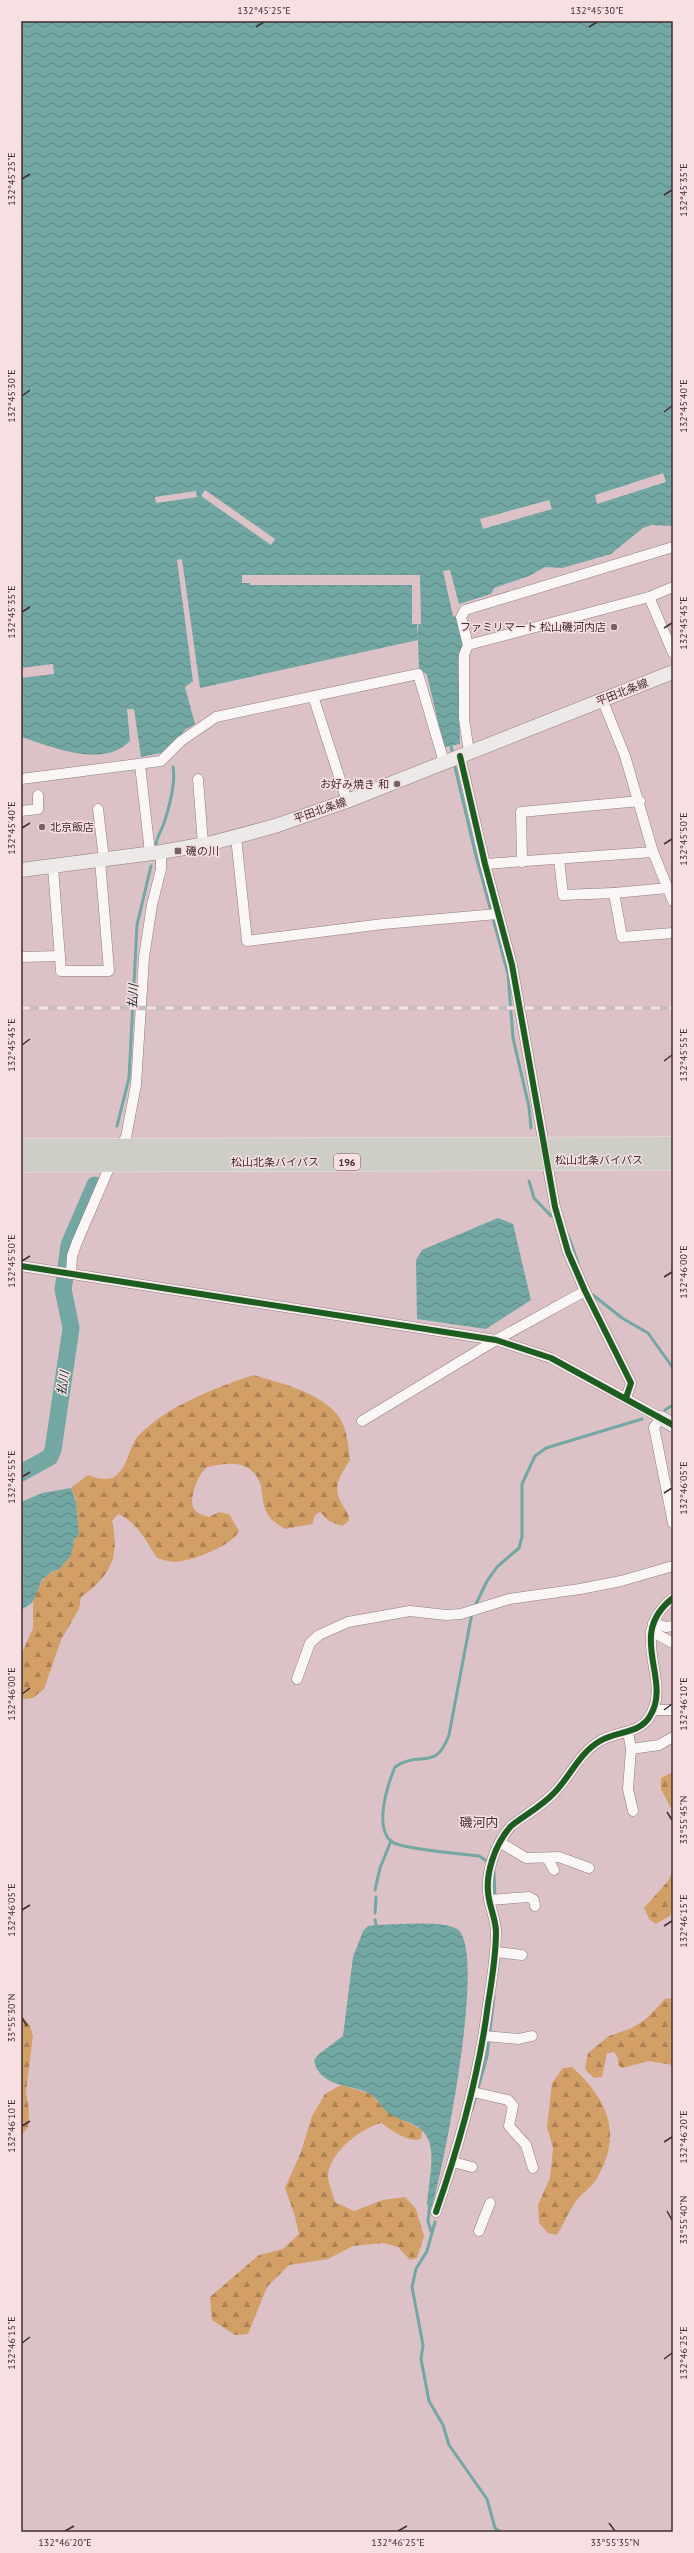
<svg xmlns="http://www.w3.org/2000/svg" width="694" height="2553" font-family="'PT Sans','Noto Sans JP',sans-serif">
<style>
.forest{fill:url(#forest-firs)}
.water{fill:url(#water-waves)}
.pier{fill:#dcc2c6}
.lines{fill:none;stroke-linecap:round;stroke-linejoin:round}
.stream{stroke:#72a7a4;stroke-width:3}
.river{stroke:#72a7a4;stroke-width:17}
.street-casing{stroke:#8e7c7e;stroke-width:11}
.secondary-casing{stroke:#8e7c7e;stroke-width:15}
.highway-casing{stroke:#efe4e5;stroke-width:19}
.street{stroke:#faf6f6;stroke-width:10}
.secondary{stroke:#ece9e8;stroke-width:14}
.highway{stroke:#cecec6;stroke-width:18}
.rail-casing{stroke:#c6bfc0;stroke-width:4.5}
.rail{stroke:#f7dfe2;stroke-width:3;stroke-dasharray:9;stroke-linecap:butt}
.cycleway-casing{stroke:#f7dfe2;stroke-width:8}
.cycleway{stroke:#1b5e20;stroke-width:6}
.ticks{fill:none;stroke:#402e31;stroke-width:1.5}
.poi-dot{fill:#776265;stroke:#f7dfe2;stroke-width:1.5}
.labels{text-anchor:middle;stroke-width:3;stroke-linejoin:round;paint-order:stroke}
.shield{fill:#f7dfe2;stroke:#776366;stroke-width:1}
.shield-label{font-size:10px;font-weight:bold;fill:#402e31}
.poi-label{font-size:11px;fill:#402e31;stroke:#f7dfe2;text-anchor:end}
.street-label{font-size:11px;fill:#402e31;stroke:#f7dfe2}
.water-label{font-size:12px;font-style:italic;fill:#132f2d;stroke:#f7dfe2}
.quarter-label{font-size:13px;fill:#402e31;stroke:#f7dfe2}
.neatline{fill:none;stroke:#402e31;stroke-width:1.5}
.ticks-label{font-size:10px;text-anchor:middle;fill:#402e31}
</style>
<defs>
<pattern id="forest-firs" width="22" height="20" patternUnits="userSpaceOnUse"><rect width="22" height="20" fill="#d29f67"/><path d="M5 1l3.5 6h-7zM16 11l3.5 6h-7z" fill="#ac8255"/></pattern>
<pattern id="water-waves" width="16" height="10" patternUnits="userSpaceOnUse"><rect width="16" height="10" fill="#72a7a4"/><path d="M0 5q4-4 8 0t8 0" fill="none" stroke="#5f8886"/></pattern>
</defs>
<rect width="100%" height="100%" fill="#dcc2c6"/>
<!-- forest -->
<g class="forest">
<path d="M253 1375C280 1383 331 1395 343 1424 347 1434 349 1449 350 1460 341 1475 331 1487 342 1504 346 1510 349 1514 349 1521L342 1526 329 1521 320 1512 315 1515 312 1524 285 1529C279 1525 270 1520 267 1513 262 1504 263 1493 260 1483 251 1460 229 1462 208 1467 199 1470 189 1499 193 1507 196 1514 203 1515 209 1517L219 1512 229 1514 239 1531C232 1546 192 1561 175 1562 169 1562 162 1559 157 1558 146 1541 137 1522 118 1514L112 1521C120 1557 111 1575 81 1597L79 1609 61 1640 44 1689 33 1698 23 1699 21 1655 33 1628V1598C34 1593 44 1577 49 1574 52 1571 57 1571 60 1568 75 1551 80 1525 76 1502 76 1497 72 1492 71 1488L88 1475C95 1478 107 1481 114 1477 129 1467 128 1447 139 1435 169 1405 213 1389 253 1375Z"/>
<polygon points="673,1772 673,1812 661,1789 661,1778"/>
<polygon points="673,1867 673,1914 656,1924 649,1919 644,1908 669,1880"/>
<polygon points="673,1998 673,2065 649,2061 622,2068 618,2065 618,2058 614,2052 607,2053 602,2077 594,2078 585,2069 588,2053 609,2036 632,2028 646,2019 665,1999"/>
<polygon points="21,2014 30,2026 33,2036 26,2091 29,2111 28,2127 21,2136"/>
<path d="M572 2067C609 2100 623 2136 596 2180 591 2188 582 2193 577 2200 569 2210 564 2224 557 2235L548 2233 539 2223 538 2205 550 2178 553 2148 547 2127 552 2083 563 2068Z"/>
<path d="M341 2085 371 2094 386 2111 422 2130 421 2139C407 2143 392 2130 381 2123 360 2129 331 2151 328 2175 328 2183 333 2195 335 2202L354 2211 383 2200 405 2197 416 2209 424 2236 417 2258 410 2260 398 2247 383 2243 353 2246 328 2259 289 2265 267 2287 248 2334 235 2335 212 2320 210 2297 259 2255 283 2249 299 2234 294 2213 285 2188 301 2152 312 2116 325 2094Z"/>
</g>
<!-- water -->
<g class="water">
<path d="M21 21H673V526L651 525 643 528 611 554 562 568 545 567 529 576 494 588 491 594 459 604 450 570 443 571 453 616 456 617 464 645 458 658 460 744 444 747 427 675 419 668 418 640 200 688 182 559 177 560 193 681 185 687 195 724 186 729 165 752 141 757 134 709H127L130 741C102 769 53 747 21 737Z"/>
<polygon points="498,1218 513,1224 531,1300 486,1329 417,1319 416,1260 422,1250"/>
<polygon points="71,1488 76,1502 79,1534 74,1540 71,1556 59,1569 51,1572 42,1580 32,1603 21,1610 21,1502 42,1493"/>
<path d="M375 1925C395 1925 441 1920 457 1929 488 1948 443 2170 432 2207L427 2205C428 2186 435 2159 429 2141 421 2120 398 2123 385 2110 380 2105 377 2098 370 2094 350 2083 319 2088 314 2060L320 2053 343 2036 353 1957 363 1931 368 1926Z"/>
</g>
<!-- pier -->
<g class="pier">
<polygon points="663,473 666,482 597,504 595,495"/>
<polygon points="205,490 275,539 271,545 201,496"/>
<polygon points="196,491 197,497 156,503 155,497"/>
<polygon points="549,500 552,509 483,529 480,519"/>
<polygon points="242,575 420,575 421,624 418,624 418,640 417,624 412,624 412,585 250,585 250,583 242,583"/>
<polygon points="53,664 54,674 21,678 21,668"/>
</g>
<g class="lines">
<!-- stream -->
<g class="stream">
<polyline points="451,746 453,756"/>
<polyline points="454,763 475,852 508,974 513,1038 529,1107 531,1128"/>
<path d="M156 844C157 836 163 828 165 820 170 804 176 783 173 767"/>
<polyline points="117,1126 129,1078 137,925 151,866"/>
<polyline points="529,1181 534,1198 551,1216"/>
<polyline points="568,1235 578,1263"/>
<polyline points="593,1295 622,1318 648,1333 673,1368"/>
<polyline points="665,1410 673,1405"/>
<polyline points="474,1608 487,1581 497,1567 519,1548 522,1537 522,1484 535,1456 546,1448 642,1419"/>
<path d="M472 1613 449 1735C435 1773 421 1749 395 1767 388 1784 373 1828 392 1842 401 1849 463 1854 479 1856L490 1863"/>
<polyline points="494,1871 495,1897"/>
<polyline points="375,1890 380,1868 391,1841"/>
<polyline points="375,1913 376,1897"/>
<polyline points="375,1920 377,1928"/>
<polyline points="472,2110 487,2056 494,1996"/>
<polyline points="430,2202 428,2221 431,2231"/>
<polyline points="435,2222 427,2251 416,2269 412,2287 423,2345 421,2359 429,2401 443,2425 449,2445 487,2499 495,2528 500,2532"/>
</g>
<!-- river -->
<g class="river">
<polyline points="66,1268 69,1245 95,1185"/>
<polyline points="21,1473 50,1457 53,1450 71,1328 63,1289 65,1277"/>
</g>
<!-- street casing -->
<g class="street-casing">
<g id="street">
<polyline points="649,597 673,653"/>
<polyline points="468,645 461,617 465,610 673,547"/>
<polyline points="313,696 347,801"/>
<polyline points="602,699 625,756 653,852 673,901"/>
<polyline points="469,752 464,719 464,655 468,645 649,597 673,587"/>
<polyline points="460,756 485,864 512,965 555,1207 568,1252 585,1291 631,1383 626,1398"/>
<polyline points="140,765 150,853"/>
<polyline points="21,779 161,761 181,741 216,717 418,674 444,762"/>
<polyline points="198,779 203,844"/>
<polyline points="98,809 104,859"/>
<polyline points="21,811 38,809 38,795"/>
<polyline points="236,837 247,941 383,924 497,914"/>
<polyline points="559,859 563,895 614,893"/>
<polyline points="522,862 521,812 640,801"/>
<polyline points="485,864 653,852"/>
<polyline points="53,868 61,971 109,971 100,860"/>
<polyline points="668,888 614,893 622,937 673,933"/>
<polyline points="21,957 60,956"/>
<polyline points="21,1266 496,1340 551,1358 661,1418 654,1427 673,1523"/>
<polyline points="71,1274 72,1256 77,1242 112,1161 126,1137 136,1085 144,957 152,905 161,869 161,852"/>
<polyline points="362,1421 496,1340 585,1291"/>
<polyline points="653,1623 666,1627 673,1626"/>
<polyline points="651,1631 673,1643"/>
<polyline points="297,1679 310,1643 319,1635 348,1622 410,1611 446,1615 461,1614 509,1599 580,1589 621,1581 673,1566"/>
<polyline points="653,1710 673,1710"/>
<polyline points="628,1732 631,1749 628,1789 633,1811"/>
<polyline points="631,1749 659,1745 673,1737"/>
<polyline points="501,1843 526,1858 559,1857 589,1868"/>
<polyline points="547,1858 554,1870"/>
<polyline points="489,1900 529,1897 534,1900 535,1906"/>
<polyline points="496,1952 522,1955"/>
<polyline points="484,2036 519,2039 532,2036"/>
<polyline points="473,2092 508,2100 513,2106 509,2126 526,2145 533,2168"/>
<polyline points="453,2162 472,2167"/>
<path d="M436 2212C460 2143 479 2076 488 2004 492 1980 496 1956 496 1932 496 1921 491 1910 489 1899 484 1875 495 1844 511 1826 525 1815 542 1806 554 1793 570 1777 579 1753 600 1741 616 1731 640 1734 650 1716 673 1679 625 1635 673 1598"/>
<polyline points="479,2231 490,2203"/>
</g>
</g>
<!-- secondary casing -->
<g class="secondary-casing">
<g id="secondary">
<polyline points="21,870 161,852 212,843 275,826 347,801 673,672"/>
<polyline points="661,1418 673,1425"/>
</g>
</g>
<!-- highway casing -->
<g class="highway-casing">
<g id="highway">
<polyline points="21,1148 673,1146"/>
<polyline points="21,1163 673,1161"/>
</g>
</g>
<!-- street -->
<use href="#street" class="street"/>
<!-- secondary -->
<use href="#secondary" class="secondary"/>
<!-- highway -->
<use href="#highway" class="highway"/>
<!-- rail casing -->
<g class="rail-casing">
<polyline id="rail" points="21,1008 673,1008"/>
</g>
<!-- rail -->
<use href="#rail" class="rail"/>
<!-- cycleway casing -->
<g class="cycleway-casing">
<g id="cycleway">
<polyline points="460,756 485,864 512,965 555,1207 568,1252 585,1291 631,1383 626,1398"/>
<polyline points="21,1266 496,1340 551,1358 673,1425"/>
<path d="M436 2212C460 2143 479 2076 488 2004 492 1980 496 1956 496 1932 496 1921 491 1910 489 1899 484 1875 495 1844 511 1826 525 1815 542 1806 554 1793 570 1777 579 1753 600 1741 616 1731 640 1734 650 1716 673 1679 625 1635 673 1598"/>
</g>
</g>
<!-- cycleway -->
<use href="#cycleway" class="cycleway"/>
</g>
<!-- ticks -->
<path class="ticks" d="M256 27 264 22M589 27 597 22M22 179 30 174M664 195 672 190M22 396 30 390M664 412 672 406M22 612 30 607M664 628 672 623M22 828 30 823M664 844 672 839M22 1045 30 1039M664 1061 672 1055M22 1261 30 1256M664 1277 672 1272M22 1477 30 1472M664 1493 672 1488M22 1694 30 1688M664 1710 672 1704M667 1812 672 1820M22 1910 30 1905M664 1926 672 1921M22 2018 27 2026M22 2126 30 2121M664 2142 672 2137M667 2211 672 2220M22 2343 30 2337M664 2359 672 2353M609 2523 615 2531M65 2531 74 2526M398 2531 407 2526"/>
<!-- markers -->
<g class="poi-dot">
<circle cx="614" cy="627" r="4"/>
<circle cx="397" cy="784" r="4"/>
<circle cx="42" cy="827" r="4"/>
<rect x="174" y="847" width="8" height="8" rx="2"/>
</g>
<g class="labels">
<!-- shield labels -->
<rect class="shield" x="334" y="1154" width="26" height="16" rx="3"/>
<g class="shield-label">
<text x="347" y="1166">196</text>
</g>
<!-- poi labels -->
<g class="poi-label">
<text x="606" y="631">ファミリマート 松山磯河内店</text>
<text x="389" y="788">お好み焼き 和</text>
<text x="50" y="831" text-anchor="start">北京飯店</text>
<text x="186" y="855" text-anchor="start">磯の川</text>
</g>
<!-- street labels -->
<g class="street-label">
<text transform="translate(622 692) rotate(-21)" y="4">平田北条線</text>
<text transform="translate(320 810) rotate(-19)" y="4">平田北条線</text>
<text x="599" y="1164">松山北条バイパス</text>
<text x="275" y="1166">松山北条バイパス</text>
</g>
<!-- water labels -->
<g class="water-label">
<text transform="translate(133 996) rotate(-87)" y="4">払川</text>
<text transform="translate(63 1383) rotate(-82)" y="4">払川</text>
</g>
<!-- quarter labels -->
<g class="quarter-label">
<text x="479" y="1827">磯河内</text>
</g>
</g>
<!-- border -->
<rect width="694" height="2553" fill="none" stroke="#f7dfe2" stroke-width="44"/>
<rect x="22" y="22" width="650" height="2509" class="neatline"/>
<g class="ticks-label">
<text x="264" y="14">132°45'25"E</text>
<text x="597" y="14">132°45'30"E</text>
<text transform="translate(11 179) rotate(-90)" y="4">132°45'25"E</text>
<text transform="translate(683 190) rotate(-90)" y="4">132°45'35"E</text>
<text transform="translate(11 396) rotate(-90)" y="4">132°45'30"E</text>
<text transform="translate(683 406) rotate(-90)" y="4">132°45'40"E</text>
<text transform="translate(11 612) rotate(-90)" y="4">132°45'35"E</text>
<text transform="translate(683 623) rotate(-90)" y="4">132°45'45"E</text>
<text transform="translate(11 828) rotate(-90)" y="4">132°45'40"E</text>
<text transform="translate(683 839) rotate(-90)" y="4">132°45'50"E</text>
<text transform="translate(11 1045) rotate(-90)" y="4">132°45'45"E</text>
<text transform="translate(683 1055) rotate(-90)" y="4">132°45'55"E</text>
<text transform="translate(11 1261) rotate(-90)" y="4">132°45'50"E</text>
<text transform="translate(683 1272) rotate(-90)" y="4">132°46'00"E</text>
<text transform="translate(11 1477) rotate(-90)" y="4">132°45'55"E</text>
<text transform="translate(683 1488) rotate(-90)" y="4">132°46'05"E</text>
<text transform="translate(11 1694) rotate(-90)" y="4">132°46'00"E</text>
<text transform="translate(683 1704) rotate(-90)" y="4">132°46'10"E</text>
<text transform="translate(683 1820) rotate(-90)" y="4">33°55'45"N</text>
<text transform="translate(11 1910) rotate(-90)" y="4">132°46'05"E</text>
<text transform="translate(683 1921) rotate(-90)" y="4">132°46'15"E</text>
<text transform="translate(11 2018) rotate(-90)" y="4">33°55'30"N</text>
<text transform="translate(11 2126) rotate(-90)" y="4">132°46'10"E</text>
<text transform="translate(683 2137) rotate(-90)" y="4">132°46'20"E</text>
<text transform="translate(683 2220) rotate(-90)" y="4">33°55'40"N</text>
<text transform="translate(11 2343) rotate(-90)" y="4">132°46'15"E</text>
<text transform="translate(683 2353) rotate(-90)" y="4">132°46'25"E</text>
<text x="65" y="2546">132°46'20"E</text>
<text x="398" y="2546">132°46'25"E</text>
<text x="615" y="2546">33°55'35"N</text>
</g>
</svg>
